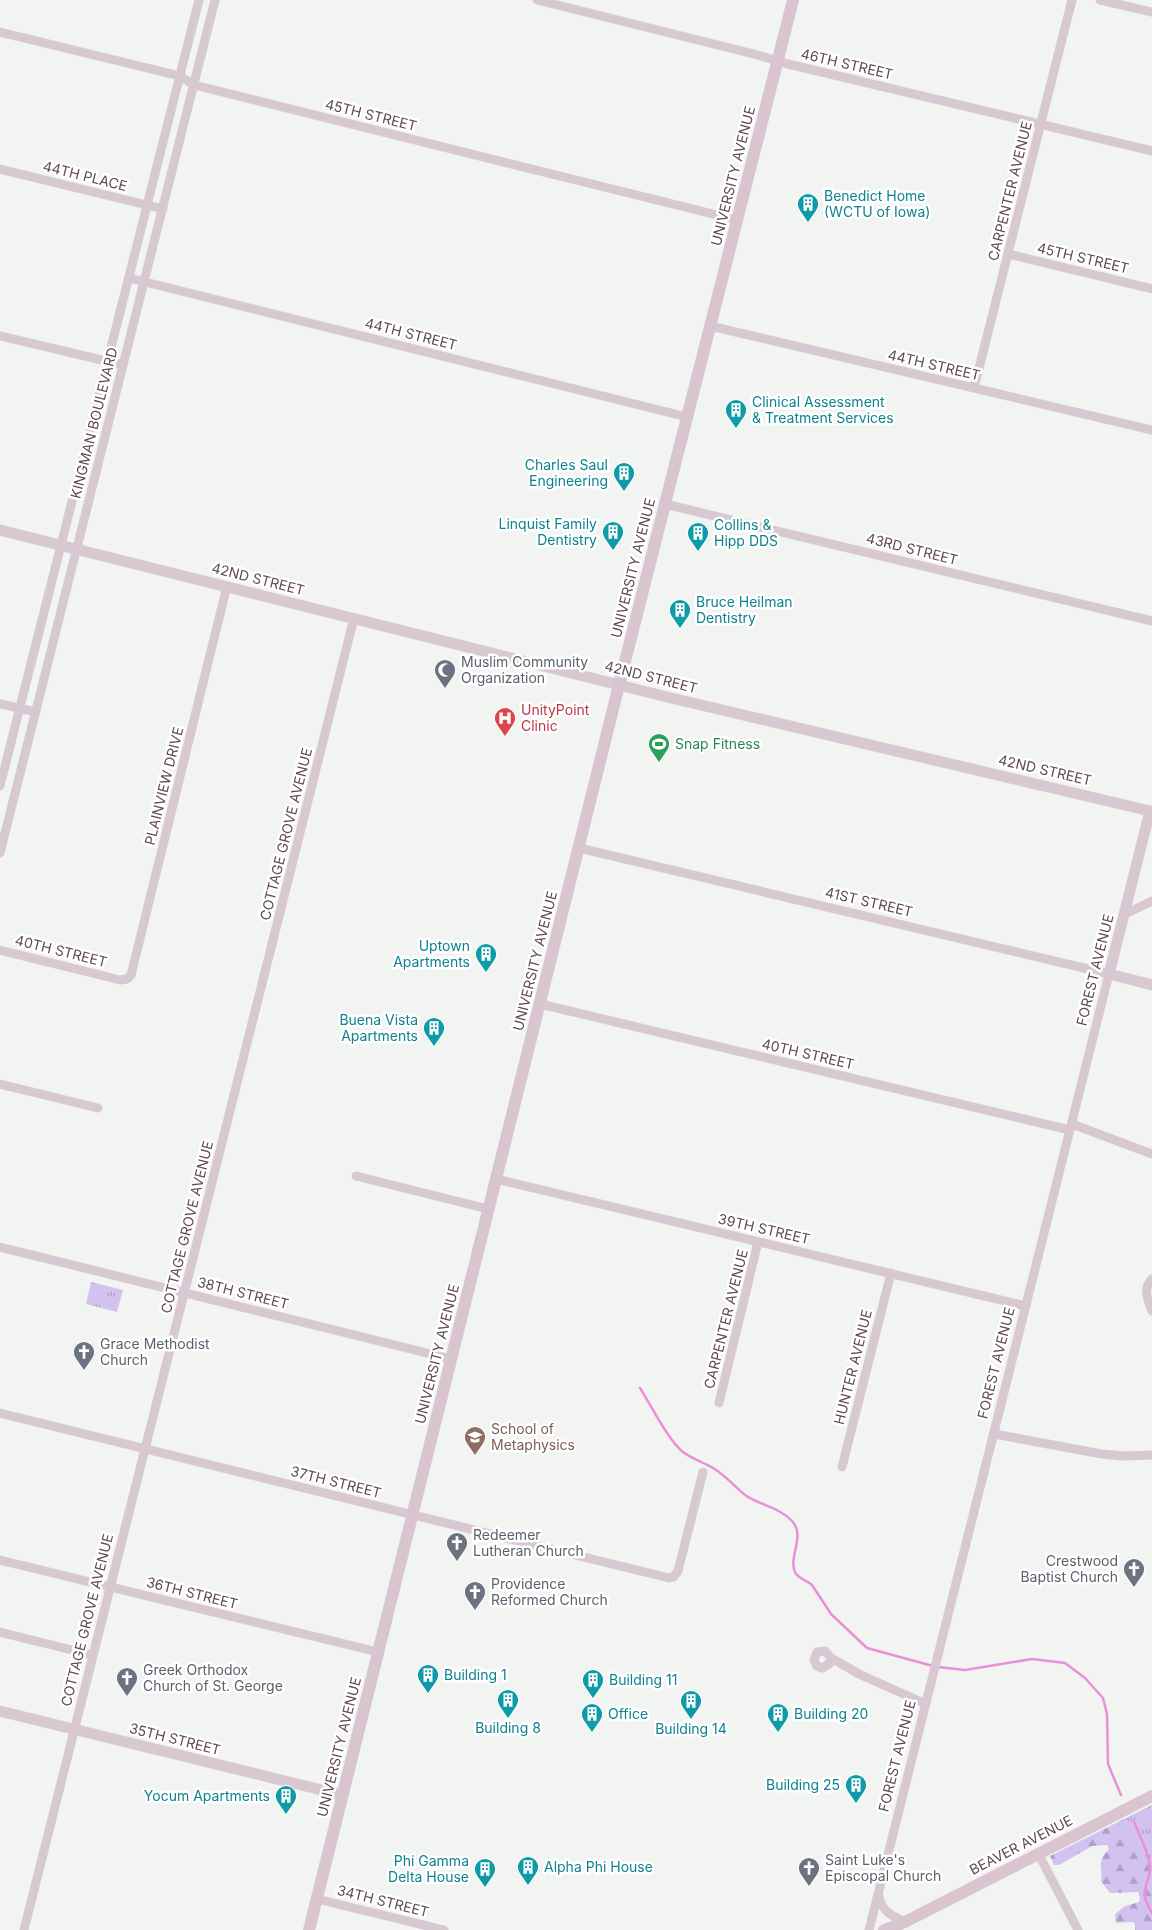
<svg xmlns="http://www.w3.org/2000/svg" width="1152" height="1930" font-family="Inter,sans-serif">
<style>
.forest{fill:url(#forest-firs)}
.park{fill:url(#park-tufts)}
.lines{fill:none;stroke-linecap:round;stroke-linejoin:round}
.stream{stroke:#ec8fd9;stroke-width:2.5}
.minor{stroke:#d8c8d1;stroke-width:9}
.tertiary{stroke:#d8c8d1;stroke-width:11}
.secondary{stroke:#d9c5cf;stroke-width:12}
.labels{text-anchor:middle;stroke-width:5;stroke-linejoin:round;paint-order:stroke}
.street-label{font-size:14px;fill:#5f4955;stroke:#fff}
.culture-label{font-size:14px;fill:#0d838f;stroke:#fff;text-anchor:start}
.worship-label{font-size:14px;fill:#5b616d;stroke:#fff;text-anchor:start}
.health-label{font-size:14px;fill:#be3a42;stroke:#fff;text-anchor:start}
.leisure-label{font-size:14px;fill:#27864d;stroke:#fff;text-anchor:start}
.education-label{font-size:14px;fill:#785e54;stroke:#fff;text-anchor:start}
</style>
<defs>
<pattern id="forest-firs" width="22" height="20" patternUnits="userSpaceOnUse" patternTransform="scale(1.25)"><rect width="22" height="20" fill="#d3c2f0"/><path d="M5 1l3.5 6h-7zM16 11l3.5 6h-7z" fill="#aea0c5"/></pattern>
<pattern id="park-tufts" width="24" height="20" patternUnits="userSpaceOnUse" patternTransform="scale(1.25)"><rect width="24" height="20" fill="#d3c2f0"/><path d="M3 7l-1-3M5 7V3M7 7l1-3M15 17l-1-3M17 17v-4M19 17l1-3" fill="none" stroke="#aea0c5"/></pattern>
</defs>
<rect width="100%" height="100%" fill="#f1f4f1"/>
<!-- forest -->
<path class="forest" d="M1152 1805V1930H1135V1924L1133 1922 1116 1923 1115 1914 1125 1906 1139 1902 1140 1898 1138 1892 1110 1893 1101 1881C1104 1866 1095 1864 1109 1849L1107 1845 1092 1846 1059 1865H1054L1050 1856Z"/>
<!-- park -->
<g class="park">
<polygon points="91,1282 123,1290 117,1312 86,1304"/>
<polygon points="1152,1805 1152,1864 1120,1822"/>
</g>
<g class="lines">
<!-- stream -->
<g class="stream">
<path d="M640 1388C651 1405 668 1440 683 1452 692 1459 703 1462 713 1468 725 1475 734 1486 745 1495 759 1505 779 1507 792 1521 806 1536 788 1557 795 1572 798 1579 807 1580 812 1585L831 1614 867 1648 933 1666"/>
<polyline points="938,1667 965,1670 1032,1659 1065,1663 1085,1678 1103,1698 1107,1714 1108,1764 1121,1795"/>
<path d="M1134 1822C1139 1834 1150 1855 1150 1867 1149 1889 1137 1888 1152 1913"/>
</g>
<!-- minor -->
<g class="minor">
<polyline points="537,0 754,54 788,64 1152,151"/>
<polyline points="1100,0 1152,12"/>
<polyline points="0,32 180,76 194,85 737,220"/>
<polyline points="0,169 163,209"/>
<polyline points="1008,254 1152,289"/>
<polyline points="129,278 687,417"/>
<polyline points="710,326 1152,430"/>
<polyline points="0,336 123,365"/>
<polyline points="974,388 1072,0"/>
<polyline points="665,504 1152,621"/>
<polyline points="0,704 36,712"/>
<polyline points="0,786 199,0"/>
<polyline points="579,848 1109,974 869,1930"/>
<polyline points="0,853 215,0"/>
<polyline points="1125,914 1152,901"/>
<polyline points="0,950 120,980 127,979 131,975 227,586"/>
<polyline points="540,1004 1070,1130"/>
<polyline points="0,1084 98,1108"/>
<polyline points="1072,1124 1152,1154"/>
<polyline points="356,1176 488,1209"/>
<polyline points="496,1179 1026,1306"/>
<polyline points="0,1247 451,1359"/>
<path d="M1152 1279C1142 1289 1148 1299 1152 1311"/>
<polyline points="719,1403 758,1242"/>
<polyline points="0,1413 669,1578 673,1577 678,1571 703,1472"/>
<polyline points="994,1434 1102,1454 1123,1456 1152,1455"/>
<polyline points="842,1467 891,1273"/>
<polyline points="0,1560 378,1652"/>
<polyline points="0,1632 92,1655"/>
<polyline points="831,1658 829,1664 822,1668 817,1666 814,1660 817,1652 825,1651 831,1658 861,1675 926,1704"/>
<polyline points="1038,1853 1078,1930"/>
<path d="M879 1896C881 1911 892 1916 905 1922"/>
<polyline points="317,1899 444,1930"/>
<polyline points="24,1930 354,618"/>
</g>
<!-- tertiary -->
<g class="tertiary">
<polyline points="0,530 667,697 1150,811 1109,974 1152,985"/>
<polyline points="0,1711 342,1795"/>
</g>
<!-- secondary -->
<g class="secondary">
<polyline points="309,1930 619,685 793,0"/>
<polyline points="884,1930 905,1922 1152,1796"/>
</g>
</g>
<!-- icons -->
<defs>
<g id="building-pin" transform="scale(1.125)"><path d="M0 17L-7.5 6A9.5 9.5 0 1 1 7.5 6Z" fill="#0f9aa8" stroke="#fff"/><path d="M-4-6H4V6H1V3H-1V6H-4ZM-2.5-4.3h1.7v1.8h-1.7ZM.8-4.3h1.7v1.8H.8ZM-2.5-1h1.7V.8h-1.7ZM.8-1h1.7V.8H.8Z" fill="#fff"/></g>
<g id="mosque-pin" transform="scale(1.125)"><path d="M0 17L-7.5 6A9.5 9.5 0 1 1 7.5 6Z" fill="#6b7280" stroke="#fff"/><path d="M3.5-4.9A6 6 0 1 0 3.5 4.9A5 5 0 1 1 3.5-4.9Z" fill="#fff"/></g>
<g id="hospital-pin" transform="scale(1.125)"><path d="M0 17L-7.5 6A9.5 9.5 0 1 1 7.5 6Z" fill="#e0444e" stroke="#fff"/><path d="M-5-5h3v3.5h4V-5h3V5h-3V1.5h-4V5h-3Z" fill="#fff"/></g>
<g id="stadium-pin" transform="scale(1.125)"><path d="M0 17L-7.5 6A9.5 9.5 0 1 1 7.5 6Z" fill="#2e9e5b" stroke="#fff"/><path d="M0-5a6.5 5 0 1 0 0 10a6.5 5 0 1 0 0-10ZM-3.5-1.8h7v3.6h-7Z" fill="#fff"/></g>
<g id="church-pin" transform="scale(1.125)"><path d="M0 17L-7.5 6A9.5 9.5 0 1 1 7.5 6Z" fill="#6b7280" stroke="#fff"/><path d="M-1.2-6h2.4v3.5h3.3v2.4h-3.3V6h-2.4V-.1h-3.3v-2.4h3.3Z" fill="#fff"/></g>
<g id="school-pin" transform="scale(1.125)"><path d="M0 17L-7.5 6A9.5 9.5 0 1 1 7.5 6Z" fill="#8d6e63" stroke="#fff"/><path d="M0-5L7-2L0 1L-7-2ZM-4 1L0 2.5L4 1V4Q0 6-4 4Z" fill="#fff"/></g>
</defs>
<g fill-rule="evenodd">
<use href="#building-pin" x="808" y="204"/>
<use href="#building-pin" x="736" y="410"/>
<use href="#building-pin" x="624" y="473"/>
<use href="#building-pin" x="613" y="532"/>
<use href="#building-pin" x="698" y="533"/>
<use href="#building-pin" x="680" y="610"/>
<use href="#mosque-pin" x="445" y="670"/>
<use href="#hospital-pin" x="505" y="718"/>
<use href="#stadium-pin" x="659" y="744"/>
<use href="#building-pin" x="486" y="954"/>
<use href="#building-pin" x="434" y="1028"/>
<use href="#church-pin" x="84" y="1352"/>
<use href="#school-pin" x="475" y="1437"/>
<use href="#church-pin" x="457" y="1543"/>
<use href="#church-pin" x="1134" y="1569"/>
<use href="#church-pin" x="475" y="1592"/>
<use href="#building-pin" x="428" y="1675"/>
<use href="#church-pin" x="127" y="1678"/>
<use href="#building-pin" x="593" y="1680"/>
<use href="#building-pin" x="508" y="1700"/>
<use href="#building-pin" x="691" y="1701"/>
<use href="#building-pin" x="592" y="1714"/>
<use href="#building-pin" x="778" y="1714"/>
<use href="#building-pin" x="856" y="1785"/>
<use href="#building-pin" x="286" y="1796"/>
<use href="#building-pin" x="528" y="1867"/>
<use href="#church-pin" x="809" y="1868"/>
<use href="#building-pin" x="485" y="1869"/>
</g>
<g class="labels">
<!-- street labels -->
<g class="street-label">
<text transform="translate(847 64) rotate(13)" y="5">46TH STREET</text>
<text transform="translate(371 115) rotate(14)" y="5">45TH STREET</text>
<text transform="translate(85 176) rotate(14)" y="5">44TH PLACE</text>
<text transform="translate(733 176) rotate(-76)" y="5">UNIVERSITY AVENUE</text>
<text transform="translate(1010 191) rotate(-76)" y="5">CARPENTER AVENUE</text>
<text transform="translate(1083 258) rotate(13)" y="5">45TH STREET</text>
<text transform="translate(411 334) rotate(14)" y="5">44TH STREET</text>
<text transform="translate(934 365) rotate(13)" y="5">44TH STREET</text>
<text transform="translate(94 423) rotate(-76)" y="5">KINGMAN BOULEVARD</text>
<text transform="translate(912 549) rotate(14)" y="5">43RD STREET</text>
<text transform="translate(633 568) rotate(-76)" y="5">UNIVERSITY AVENUE</text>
<text transform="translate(258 579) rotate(14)" y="5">42ND STREET</text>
<text transform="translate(651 677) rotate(14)" y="5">42ND STREET</text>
<text transform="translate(1045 770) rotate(13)" y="5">42ND STREET</text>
<text transform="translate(164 786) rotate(-76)" y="5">PLAINVIEW DRIVE</text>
<text transform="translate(286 834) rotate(-76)" y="5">COTTAGE GROVE AVENUE</text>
<text transform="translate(869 902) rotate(13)" y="5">41ST STREET</text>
<text transform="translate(61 951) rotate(14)" y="5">40TH STREET</text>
<text transform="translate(535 961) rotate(-76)" y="5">UNIVERSITY AVENUE</text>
<text transform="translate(1095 970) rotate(-76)" y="5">FOREST AVENUE</text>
<text transform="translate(808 1054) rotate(13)" y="5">40TH STREET</text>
<text transform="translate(187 1227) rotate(-76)" y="5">COTTAGE GROVE AVENUE</text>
<text transform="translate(764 1229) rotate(13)" y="5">39TH STREET</text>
<text transform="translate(243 1293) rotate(14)" y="5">38TH STREET</text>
<text transform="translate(726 1319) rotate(-76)" y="5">CARPENTER AVENUE</text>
<text transform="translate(437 1354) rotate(-76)" y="5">UNIVERSITY AVENUE</text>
<text transform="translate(996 1363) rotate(-76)" y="5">FOREST AVENUE</text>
<text transform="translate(853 1367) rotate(-76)" y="5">HUNTER AVENUE</text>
<text transform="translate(336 1482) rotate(14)" y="5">37TH STREET</text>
<text transform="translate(192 1593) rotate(14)" y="5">36TH STREET</text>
<text transform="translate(87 1620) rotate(-76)" y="5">COTTAGE GROVE AVENUE</text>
<text transform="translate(175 1739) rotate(14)" y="5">35TH STREET</text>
<text transform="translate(339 1747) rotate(-76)" y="5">UNIVERSITY AVENUE</text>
<text transform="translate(897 1756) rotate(-76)" y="5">FOREST AVENUE</text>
<text transform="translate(1021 1845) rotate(-27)" y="5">BEAVER AVENUE</text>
<text transform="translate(383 1901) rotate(14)" y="5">34TH STREET</text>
</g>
<!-- culture labels -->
<g class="culture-label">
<text x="824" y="201">Benedict Home<tspan x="824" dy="16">(WCTU of Iowa)</tspan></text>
<text x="752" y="407">Clinical Assessment<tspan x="752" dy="16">&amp; Treatment Services</tspan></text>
<text x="608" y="470" text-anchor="end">Charles Saul<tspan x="608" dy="16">Engineering</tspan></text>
<text x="597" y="529" text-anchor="end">Linquist Family<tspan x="597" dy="16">Dentistry</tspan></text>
<text x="714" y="530">Collins &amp;<tspan x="714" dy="16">Hipp DDS</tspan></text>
<text x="696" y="607">Bruce Heilman<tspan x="696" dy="16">Dentistry</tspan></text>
<text x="470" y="951" text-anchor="end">Uptown<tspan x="470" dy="16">Apartments</tspan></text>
<text x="418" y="1025" text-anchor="end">Buena Vista<tspan x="418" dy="16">Apartments</tspan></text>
<text x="444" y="1680">Building 1</text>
<text x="609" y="1685">Building 11</text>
<text x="608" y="1719">Office</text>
<text x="794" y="1719">Building 20</text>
<text x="508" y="1733" text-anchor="middle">Building 8</text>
<text x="691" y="1734" text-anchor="middle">Building 14</text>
<text x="840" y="1790" text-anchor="end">Building 25</text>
<text x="270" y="1801" text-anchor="end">Yocum Apartments</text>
<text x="469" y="1866" text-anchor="end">Phi Gamma<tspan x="469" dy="16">Delta House</tspan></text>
<text x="544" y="1872">Alpha Phi House</text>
</g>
<!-- worship labels -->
<g class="worship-label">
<text x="461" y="667">Muslim Community<tspan x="461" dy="16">Organization</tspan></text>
<text x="100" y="1349">Grace Methodist<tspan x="100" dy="16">Church</tspan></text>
<text x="473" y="1540">Redeemer<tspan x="473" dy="16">Lutheran Church</tspan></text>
<text x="1118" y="1566" text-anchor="end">Crestwood<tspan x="1118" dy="16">Baptist Church</tspan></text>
<text x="491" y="1589">Providence<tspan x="491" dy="16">Reformed Church</tspan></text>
<text x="143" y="1675">Greek Orthodox<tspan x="143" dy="16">Church of St. George</tspan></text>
<text x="825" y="1865">Saint Luke's<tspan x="825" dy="16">Episcopal Church</tspan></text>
</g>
<!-- health labels -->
<g class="health-label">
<text x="521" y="715">UnityPoint<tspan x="521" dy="16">Clinic</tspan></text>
</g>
<!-- leisure labels -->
<g class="leisure-label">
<text x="675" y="749">Snap Fitness</text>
</g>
<!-- education labels -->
<g class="education-label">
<text x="491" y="1434">School of<tspan x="491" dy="16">Metaphysics</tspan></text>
</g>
</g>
</svg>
